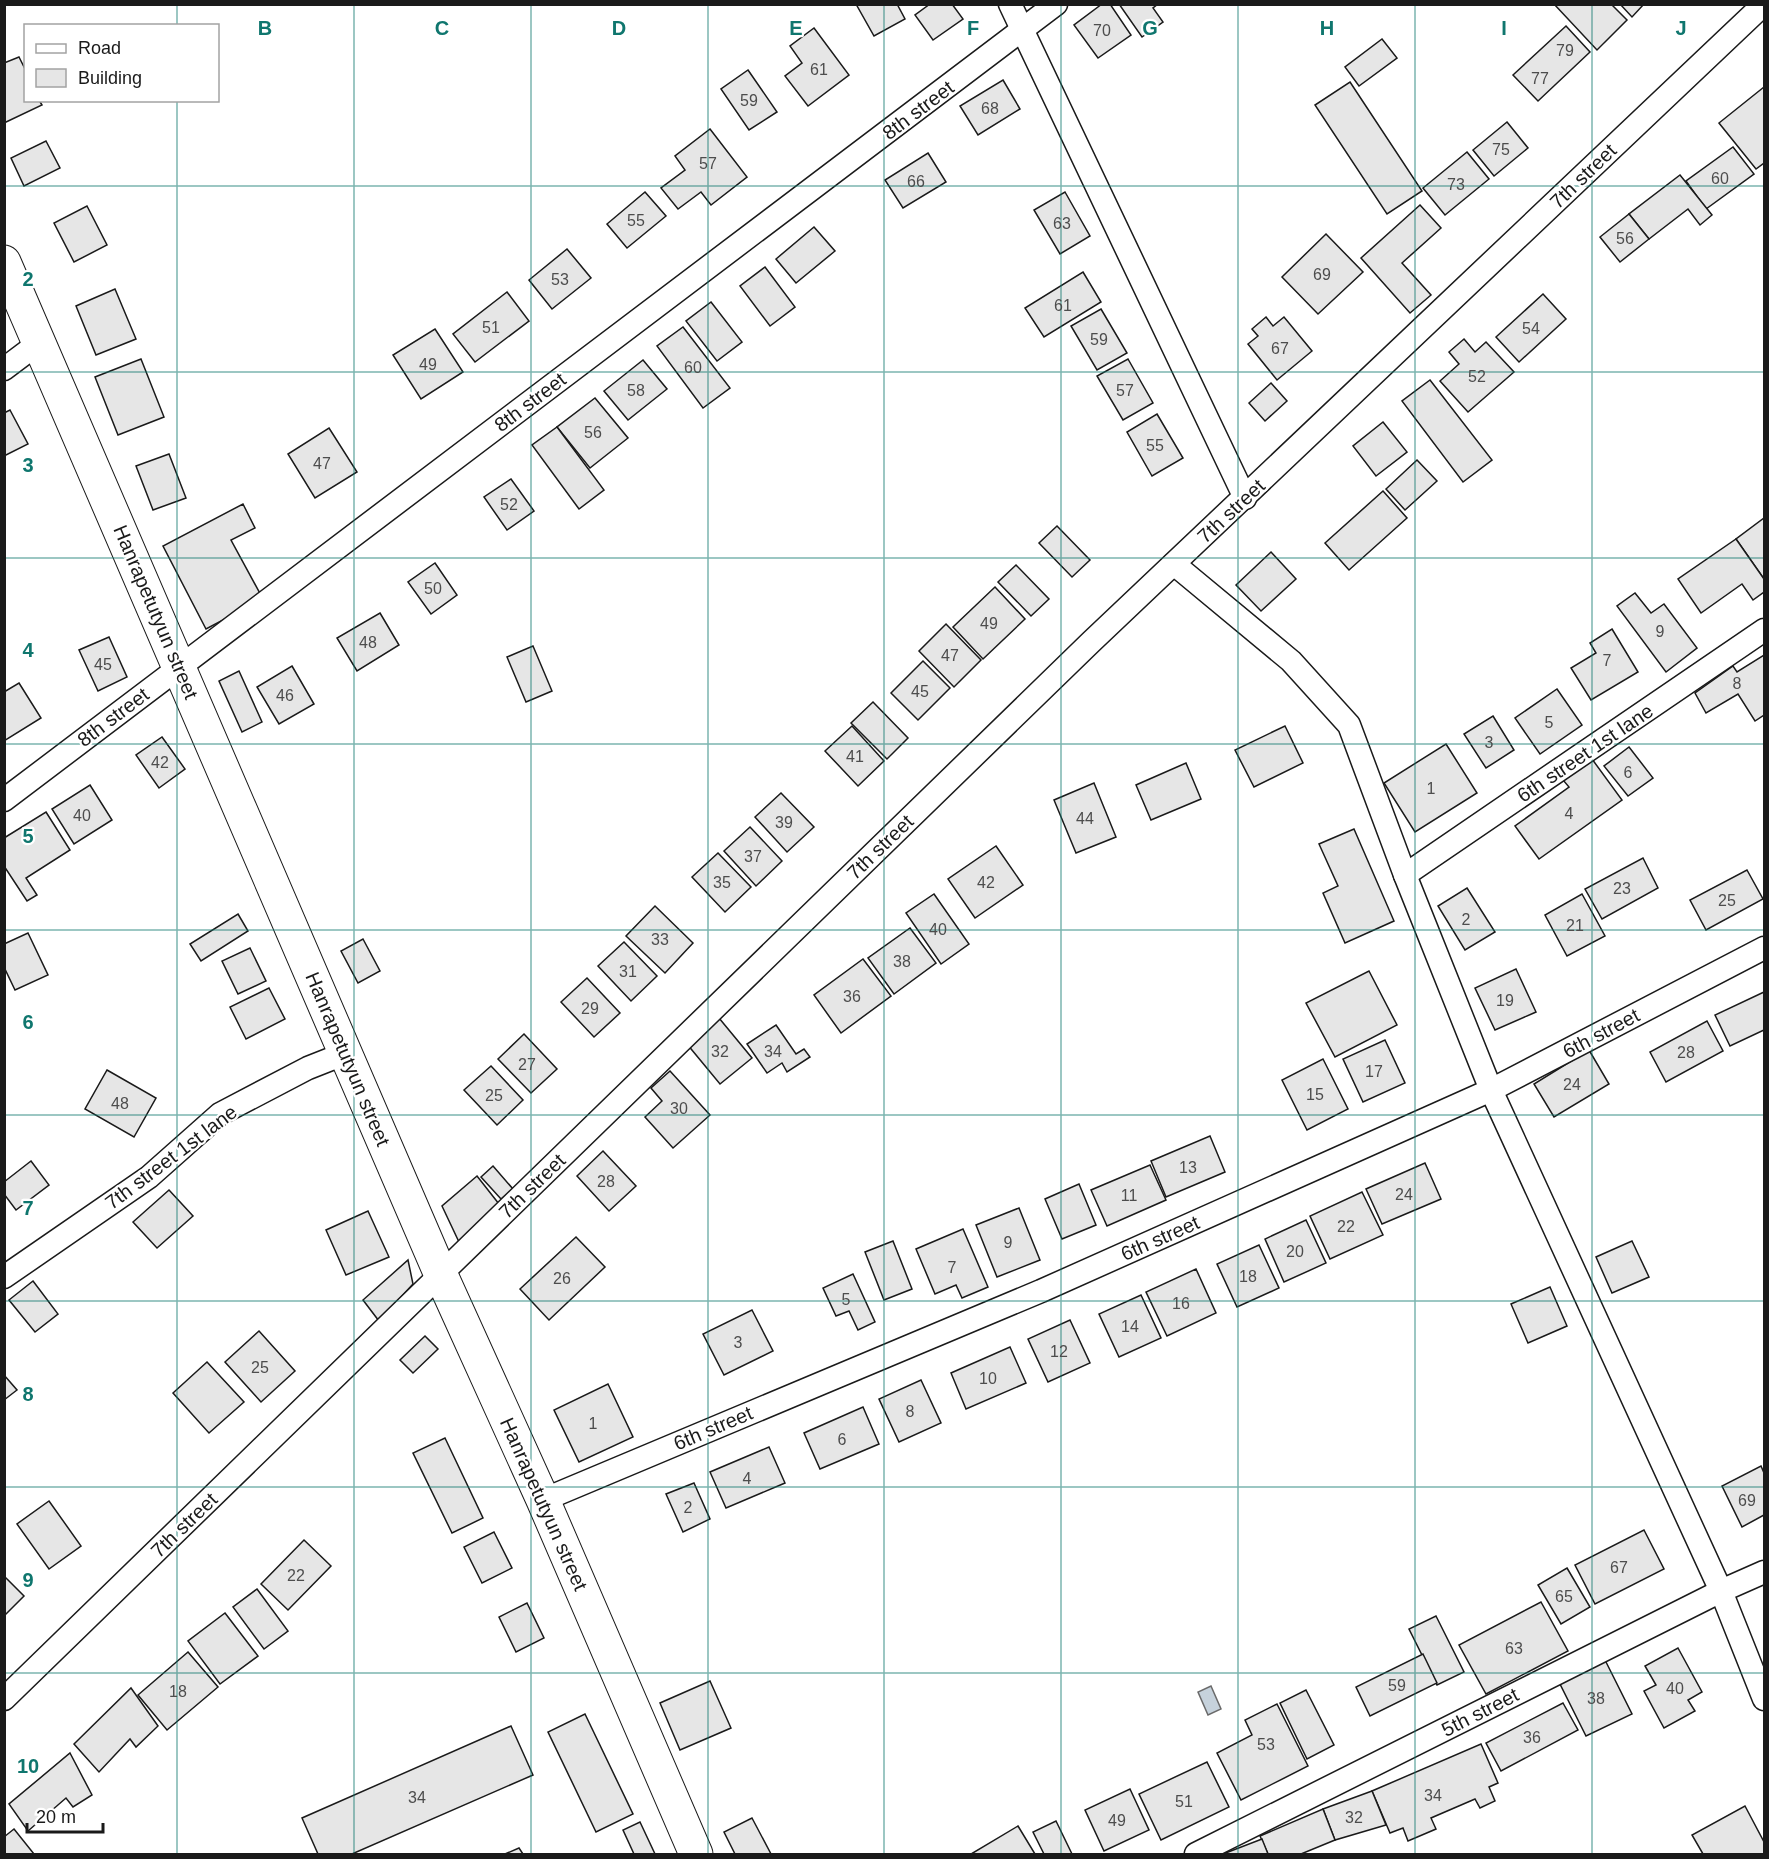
<svg xmlns="http://www.w3.org/2000/svg" width="1769" height="1859" font-family="Arial,sans-serif">
<style>
.water{fill:#c6d2dc;stroke:#6a6a6a;stroke-width:1.5}
.building{fill:#e6e6e6;stroke:#1a1a1a;stroke-width:1.5}
.lines{fill:none;stroke-linecap:round;stroke-linejoin:round}
.minor-casing{stroke:#1a1a1a;stroke-width:25}
.primary-casing{stroke:#1a1a1a;stroke-width:35}
.minor{stroke:#fff;stroke-width:22}
.primary{stroke:#fff;stroke-width:33}
.grid{fill:none;stroke:#0f766e;stroke-width:1.5;stroke-opacity:0.55}
.labels{text-anchor:middle;stroke-width:4.5;stroke-linejoin:round;paint-order:stroke}
.number-label{font-size:16px;fill:#4d4d4d}
.street-label{font-size:20px;fill:#1a1a1a;stroke:#fff}
.grid-label{font-size:20px;text-anchor:middle;font-weight:bold;fill:#0f766e;stroke:#fff;stroke-width:4.5;stroke-linejoin:round;paint-order:stroke}
</style>
<rect width="100%" height="100%" fill="#fff"/>
<!-- water -->
<polygon class="water" points="1211,1686 1221,1709 1208,1715 1198,1692"/>
<!-- building -->
<g class="building">
<polygon points="856,4 897,4 905,19 874,36"/>
<polygon points="930,4 952,4 963,19 933,40 915,15"/>
<polygon points="1102,4 1110,4 1131,35 1098,58 1074,25"/>
<polygon points="1119,4 1158,4 1153,8 1163,22 1142,37"/>
<polygon points="1554,4 1611,4 1627,20 1597,50"/>
<polygon points="1620,4 1644,4 1632,17"/>
<polygon points="1566,26 1590,52 1538,101 1513,75"/>
<polygon points="814,28 849,75 808,106 785,76 802,63 790,46"/>
<polygon points="1382,39 1397,58 1359,86 1345,67"/>
<polygon points="19,57 26,71 26,100 39,100 42,105 4,123 4,63"/>
<polygon points="748,70 777,112 749,130 721,89"/>
<polygon points="1003,80 1020,109 978,135 960,106"/>
<polygon points="1350,82 1422,191 1387,214 1315,105"/>
<polygon points="1764,87 1764,163 1756,169 1719,123"/>
<polygon points="1507,122 1528,148 1494,176 1473,150"/>
<polygon points="710,129 747,177 711,205 701,192 678,209 661,188 685,170 675,156"/>
<polygon points="46,141 60,168 24,186 11,158"/>
<polygon points="1733,147 1754,174 1706,209 1686,181"/>
<polygon points="1467,152 1489,179 1445,215 1423,188"/>
<polygon points="928,153 946,182 903,208 885,180"/>
<polygon points="1680,175 1712,215 1700,225 1688,209 1649,239 1629,214"/>
<polygon points="645,192 666,216 627,248 607,224"/>
<polygon points="1065,192 1090,236 1060,254 1034,210"/>
<polygon points="1420,205 1441,228 1402,263 1431,295 1410,313 1361,258"/>
<polygon points="87,206 107,245 74,262 54,223"/>
<polygon points="1629,214 1649,239 1620,262 1600,237"/>
<polygon points="814,227 835,251 796,283 776,259"/>
<polygon points="1326,234 1363,272 1318,314 1282,277"/>
<polygon points="567,249 591,278 552,309 529,280"/>
<polygon points="765,267 795,307 770,326 740,286"/>
<polygon points="1083,272 1101,302 1044,337 1025,308"/>
<polygon points="115,289 136,339 96,355 76,306"/>
<polygon points="507,292 529,321 475,362 453,334"/>
<polygon points="1543,294 1566,319 1519,362 1496,337"/>
<polygon points="711,302 742,342 717,361 686,321"/>
<polygon points="1101,309 1127,353 1097,370 1071,326"/>
<polygon points="1266,317 1273,326 1284,317 1312,351 1277,380 1248,344 1258,336 1252,329"/>
<polygon points="683,327 730,388 703,408 657,346"/>
<polygon points="435,329 463,372 421,399 393,355"/>
<polygon points="1464,339 1475,352 1486,342 1514,372 1468,412 1440,381 1459,364 1449,352"/>
<polygon points="141,359 164,417 118,435 95,377"/>
<polygon points="1128,359 1153,403 1123,420 1097,376"/>
<polygon points="643,360 667,389 628,420 604,391"/>
<polygon points="1430,380 1492,460 1463,482 1402,401"/>
<polygon points="1271,383 1287,401 1265,421 1249,403"/>
<polygon points="595,398 628,438 590,468 557,427"/>
<polygon points="10,410 28,444 4,456 4,413"/>
<polygon points="1157,414 1183,458 1152,476 1127,432"/>
<polygon points="1383,422 1407,452 1376,476 1353,446"/>
<polygon points="557,427 604,490 579,509 532,445"/>
<polygon points="329,428 357,472 315,498 288,454"/>
<polygon points="169,454 186,498 153,510 136,466"/>
<polygon points="1417,460 1437,481 1405,510 1386,489"/>
<polygon points="511,479 534,511 507,530 484,497"/>
<polygon points="1383,491 1407,518 1349,570 1325,543"/>
<polygon points="243,504 255,528 231,540 263,599 206,629 163,546"/>
<polygon points="1764,518 1764,579 1736,539"/>
<polygon points="1057,526 1090,560 1072,577 1039,543"/>
<polygon points="1736,539 1764,579 1764,592 1753,600 1742,584 1701,613 1678,579"/>
<polygon points="1271,552 1296,579 1261,611 1236,585"/>
<polygon points="435,563 457,595 431,614 408,582"/>
<polygon points="1016,565 1049,599 1031,616 998,582"/>
<polygon points="995,587 1025,619 983,659 953,627"/>
<polygon points="1635,593 1651,613 1664,604 1697,648 1666,672 1617,606"/>
<polygon points="380,613 399,645 357,671 337,638"/>
<polygon points="946,624 981,660 954,687 919,651"/>
<polygon points="1612,629 1638,672 1591,700 1571,668 1596,653 1590,643"/>
<polygon points="109,637 127,677 98,691 79,650"/>
<polygon points="533,646 552,691 526,702 507,657"/>
<polygon points="1764,655 1764,715 1755,721 1738,694 1706,713 1695,693 1733,666 1737,672"/>
<polygon points="923,661 950,688 918,720 891,693"/>
<polygon points="292,666 314,704 279,724 257,687"/>
<polygon points="239,671 262,722 242,732 219,681"/>
<polygon points="19,683 41,718 4,741 4,692"/>
<polygon points="1557,689 1582,725 1540,754 1515,718"/>
<polygon points="873,702 908,738 887,759 851,723"/>
<polygon points="1493,716 1514,750 1486,768 1464,734"/>
<polygon points="852,726 884,761 858,786 825,751"/>
<polygon points="1285,726 1303,763 1254,787 1235,750"/>
<polygon points="162,737 185,769 159,788 136,755"/>
<polygon points="1446,744 1477,793 1415,832 1384,783"/>
<polygon points="1629,747 1653,778 1628,796 1604,766"/>
<polygon points="1592,759 1622,800 1539,859 1515,826 1569,787 1563,780"/>
<polygon points="1186,763 1201,799 1151,820 1136,785"/>
<polygon points="1094,783 1116,837 1076,853 1054,800"/>
<polygon points="90,785 112,820 74,844 52,809"/>
<polygon points="781,793 814,827 787,852 755,817"/>
<polygon points="46,812 70,850 26,878 37,895 27,901 4,866 4,838"/>
<polygon points="750,827 782,861 756,886 724,851"/>
<polygon points="1354,829 1394,921 1345,943 1323,893 1338,886 1319,844"/>
<polygon points="996,846 1023,885 975,918 948,879"/>
<polygon points="718,853 751,887 725,912 692,877"/>
<polygon points="1643,858 1658,888 1602,919 1585,889"/>
<polygon points="1747,870 1763,899 1706,930 1690,900"/>
<polygon points="1467,888 1495,932 1465,950 1438,906"/>
<polygon points="934,894 969,944 941,964 906,913"/>
<polygon points="1582,894 1605,936 1567,956 1545,915"/>
<polygon points="655,906 693,943 665,973 626,936"/>
<polygon points="238,914 248,931 201,961 190,944"/>
<polygon points="910,928 936,963 894,994 868,958"/>
<polygon points="28,933 48,975 15,990 4,967 4,944"/>
<polygon points="363,939 380,971 358,983 341,951"/>
<polygon points="624,942 657,976 631,1001 598,966"/>
<polygon points="250,948 266,981 238,994 222,961"/>
<polygon points="863,959 891,996 841,1033 814,995"/>
<polygon points="1516,969 1536,1012 1495,1030 1475,988"/>
<polygon points="1369,971 1397,1025 1335,1057 1306,1003"/>
<polygon points="587,978 620,1013 594,1037 561,1002"/>
<polygon points="269,988 285,1019 246,1039 230,1007"/>
<polygon points="1764,992 1764,1030 1730,1046 1715,1015"/>
<polygon points="719,1018 752,1058 720,1084 687,1044"/>
<polygon points="1707,1021 1723,1051 1666,1082 1650,1052"/>
<polygon points="776,1025 796,1054 804,1049 810,1057 787,1072 782,1063 767,1073 747,1044"/>
<polygon points="524,1034 557,1069 531,1093 498,1059"/>
<polygon points="1385,1040 1405,1083 1363,1102 1343,1059"/>
<polygon points="1589,1050 1609,1084 1554,1117 1534,1084"/>
<polygon points="1323,1059 1348,1109 1307,1130 1282,1080"/>
<polygon points="491,1066 523,1100 497,1125 464,1090"/>
<polygon points="107,1070 156,1098 134,1137 85,1109"/>
<polygon points="670,1071 710,1115 673,1148 645,1117 662,1101 651,1088"/>
<polygon points="1210,1136 1225,1172 1166,1197 1151,1161"/>
<polygon points="603,1151 636,1186 609,1211 577,1176"/>
<polygon points="31,1161 49,1185 16,1210 4,1194 4,1182"/>
<polygon points="1425,1163 1441,1199 1382,1224 1366,1189"/>
<polygon points="1150,1165 1166,1200 1107,1226 1091,1190"/>
<polygon points="493,1166 513,1189 501,1199 481,1177"/>
<polygon points="477,1176 499,1204 459,1242 442,1206"/>
<polygon points="1079,1184 1096,1225 1062,1239 1045,1199"/>
<polygon points="169,1190 193,1216 157,1248 133,1222"/>
<polygon points="1362,1192 1383,1235 1330,1259 1310,1216"/>
<polygon points="1019,1208 1040,1260 997,1277 976,1225"/>
<polygon points="368,1211 389,1257 346,1275 326,1230"/>
<polygon points="1306,1220 1326,1263 1284,1282 1265,1239"/>
<polygon points="963,1229 988,1287 962,1298 956,1285 935,1294 916,1249"/>
<polygon points="576,1237 605,1267 549,1320 520,1289"/>
<polygon points="893,1241 912,1289 884,1300 865,1252"/>
<polygon points="1632,1241 1649,1277 1612,1293 1596,1257"/>
<polygon points="1259,1245 1279,1288 1237,1307 1217,1264"/>
<polygon points="408,1260 413,1284 379,1321 363,1300"/>
<polygon points="1196,1269 1216,1313 1167,1336 1146,1292"/>
<polygon points="853,1274 875,1322 858,1330 849,1311 836,1316 823,1288"/>
<polygon points="33,1281 58,1314 35,1332 9,1300"/>
<polygon points="1550,1287 1567,1326 1528,1343 1511,1304"/>
<polygon points="1141,1295 1161,1338 1119,1357 1099,1314"/>
<polygon points="752,1310 773,1351 724,1375 703,1334"/>
<polygon points="1070,1320 1090,1363 1048,1382 1028,1339"/>
<polygon points="259,1331 295,1371 261,1402 225,1362"/>
<polygon points="425,1336 438,1349 413,1373 400,1360"/>
<polygon points="1010,1347 1026,1383 966,1409 951,1373"/>
<polygon points="207,1362 244,1402 209,1433 173,1393"/>
<polygon points="4,1375 17,1390 4,1400"/>
<polygon points="921,1380 941,1423 899,1442 879,1399"/>
<polygon points="608,1384 633,1437 579,1462 554,1410"/>
<polygon points="863,1407 879,1444 820,1469 804,1433"/>
<polygon points="445,1438 483,1518 452,1533 413,1453"/>
<polygon points="769,1447 785,1483 726,1508 710,1472"/>
<polygon points="1761,1466 1764,1473 1764,1515 1742,1527 1722,1486"/>
<polygon points="694,1483 710,1519 683,1532 666,1494"/>
<polygon points="49,1501 81,1546 49,1569 17,1524"/>
<polygon points="1644,1530 1664,1569 1595,1604 1575,1565"/>
<polygon points="494,1532 512,1568 482,1583 464,1547"/>
<polygon points="304,1540 331,1566 288,1610 261,1584"/>
<polygon points="1567,1568 1590,1607 1561,1624 1538,1585"/>
<polygon points="4,1576 24,1596 4,1616"/>
<polygon points="257,1589 288,1631 264,1649 233,1607"/>
<polygon points="1541,1602 1568,1651 1486,1694 1459,1645"/>
<polygon points="527,1603 544,1638 516,1652 499,1617"/>
<polygon points="225,1613 258,1656 220,1684 188,1641"/>
<polygon points="1436,1616 1464,1672 1437,1685 1409,1629"/>
<polygon points="1678,1648 1702,1692 1688,1700 1695,1711 1664,1728 1644,1691 1656,1685 1645,1666"/>
<polygon points="188,1652 218,1687 167,1730 138,1695"/>
<polygon points="1423,1654 1437,1683 1370,1716 1356,1687"/>
<polygon points="1605,1660 1632,1714 1586,1736 1559,1682"/>
<polygon points="710,1681 731,1728 680,1750 660,1703"/>
<polygon points="131,1688 158,1726 136,1747 130,1739 99,1772 74,1744"/>
<polygon points="1306,1690 1334,1745 1307,1759 1280,1703"/>
<polygon points="1563,1703 1578,1730 1501,1771 1486,1743"/>
<polygon points="1277,1704 1308,1766 1241,1800 1217,1753 1252,1735 1245,1720"/>
<polygon points="585,1714 633,1814 596,1832 548,1732"/>
<polygon points="511,1726 533,1775 352,1854 318,1854 302,1818"/>
<polygon points="1481,1744 1498,1783 1489,1787 1495,1801 1480,1808 1475,1799 1431,1818 1436,1829 1408,1841 1403,1828 1390,1833 1372,1791"/>
<polygon points="70,1753 92,1795 73,1807 66,1798 28,1831 9,1804"/>
<polygon points="1207,1762 1229,1807 1161,1840 1139,1794"/>
<polygon points="1130,1789 1149,1830 1104,1851 1085,1810"/>
<polygon points="1372,1791 1386,1825 1335,1840 1323,1809"/>
<polygon points="1745,1806 1764,1842 1764,1854 1703,1854 1692,1835"/>
<polygon points="1323,1809 1335,1840 1301,1854 1268,1854 1260,1836"/>
<polygon points="752,1818 771,1854 735,1854 724,1832"/>
<polygon points="1056,1821 1072,1854 1044,1854 1033,1832"/>
<polygon points="640,1822 655,1854 634,1854 623,1830"/>
<polygon points="1018,1826 1035,1854 971,1854"/>
<polygon points="14,1829 34,1854 4,1854 4,1837"/>
<polygon points="1262,1839 1268,1854 1223,1854"/>
<polygon points="519,1848 523,1854 505,1854"/>
</g>
<g class="lines">
<!-- minor casing -->
<g class="minor-casing">
<g id="minor">
<polyline points="1010,4 1245,498"/>
<polyline points="4,369 40,342"/>
<polyline points="1174,564 1291,661 1349,725 1405,875 1491,1090 1721,1591 1764,1699"/>
<polyline points="4,800 1056,4"/>
<polyline points="1405,875 1764,630"/>
<polyline points="4,1277 149,1177 220,1114 308,1068 346,1053"/>
<polyline points="543,1500 1041,1291 1491,1090 1764,948"/>
<polyline points="4,1699 1091,642 1764,4"/>
<polyline points="1196,1854 1721,1591 1764,1572"/>
</g>
</g>
<!-- primary casing -->
<g class="primary-casing">
<polyline id="primary" points="4,262 441,1275 543,1500 696,1854"/>
</g>
<!-- minor -->
<use href="#minor" class="minor"/>
<!-- primary -->
<use href="#primary" class="primary"/>
</g>
<!-- grid -->
<path class="grid" d="M177 4V26M354 4V1854M531 4V1854M708 4V1854M884 4V1854M1061 4V1854M1238 4V1854M1415 4V1854M1592 4V1854M177 100V1854M4 186H1764M4 372H1764M4 558H1764M4 744H1764M4 930H1764M4 1115H1764M4 1301H1764M4 1487H1764M4 1673H1764"/>
<g class="labels">
<!-- number labels -->
<g class="number-label">
<text x="1102" y="36">70</text>
<text x="1565" y="56">79</text>
<text x="819" y="75">61</text>
<text x="1540" y="84">77</text>
<text x="749" y="106">59</text>
<text x="990" y="114">68</text>
<text x="1501" y="155">75</text>
<text x="708" y="169">57</text>
<text x="1720" y="184">60</text>
<text x="916" y="187">66</text>
<text x="1456" y="190">73</text>
<text x="636" y="226">55</text>
<text x="1062" y="229">63</text>
<text x="1625" y="244">56</text>
<text x="1322" y="280">69</text>
<text x="560" y="285">53</text>
<text x="1063" y="311">61</text>
<text x="491" y="333">51</text>
<text x="1531" y="334">54</text>
<text x="1099" y="345">59</text>
<text x="1280" y="354">67</text>
<text x="428" y="370">49</text>
<text x="693" y="373">60</text>
<text x="1477" y="382">52</text>
<text x="636" y="396">58</text>
<text x="1125" y="396">57</text>
<text x="593" y="438">56</text>
<text x="1155" y="451">55</text>
<text x="322" y="469">47</text>
<text x="509" y="510">52</text>
<text x="433" y="594">50</text>
<text x="989" y="629">49</text>
<text x="1660" y="637">9</text>
<text x="368" y="648">48</text>
<text x="950" y="661">47</text>
<text x="1607" y="666">7</text>
<text x="103" y="670">45</text>
<text x="1737" y="689">8</text>
<text x="920" y="697">45</text>
<text x="285" y="701">46</text>
<text x="1549" y="728">5</text>
<text x="1489" y="748">3</text>
<text x="855" y="762">41</text>
<text x="160" y="768">42</text>
<text x="1628" y="778">6</text>
<text x="1431" y="794">1</text>
<text x="1569" y="819">4</text>
<text x="82" y="821">40</text>
<text x="1085" y="824">44</text>
<text x="784" y="828">39</text>
<text x="753" y="862">37</text>
<text x="722" y="888">35</text>
<text x="986" y="888">42</text>
<text x="1622" y="894">23</text>
<text x="1727" y="906">25</text>
<text x="1466" y="925">2</text>
<text x="1575" y="931">21</text>
<text x="938" y="935">40</text>
<text x="660" y="945">33</text>
<text x="902" y="967">38</text>
<text x="628" y="977">31</text>
<text x="852" y="1002">36</text>
<text x="1505" y="1006">19</text>
<text x="590" y="1014">29</text>
<text x="720" y="1057">32</text>
<text x="773" y="1057">34</text>
<text x="1686" y="1058">28</text>
<text x="527" y="1070">27</text>
<text x="1374" y="1077">17</text>
<text x="1572" y="1090">24</text>
<text x="1315" y="1100">15</text>
<text x="494" y="1101">25</text>
<text x="120" y="1109">48</text>
<text x="679" y="1114">30</text>
<text x="1188" y="1173">13</text>
<text x="606" y="1187">28</text>
<text x="1404" y="1200">24</text>
<text x="1129" y="1201">11</text>
<text x="1346" y="1232">22</text>
<text x="1008" y="1248">9</text>
<text x="1295" y="1257">20</text>
<text x="952" y="1273">7</text>
<text x="1248" y="1282">18</text>
<text x="562" y="1284">26</text>
<text x="846" y="1305">5</text>
<text x="1181" y="1309">16</text>
<text x="1130" y="1332">14</text>
<text x="738" y="1348">3</text>
<text x="1059" y="1357">12</text>
<text x="260" y="1373">25</text>
<text x="988" y="1384">10</text>
<text x="910" y="1417">8</text>
<text x="593" y="1429">1</text>
<text x="842" y="1445">6</text>
<text x="747" y="1484">4</text>
<text x="1747" y="1506">69</text>
<text x="688" y="1513">2</text>
<text x="1619" y="1573">67</text>
<text x="296" y="1581">22</text>
<text x="1564" y="1602">65</text>
<text x="1514" y="1654">63</text>
<text x="1397" y="1691">59</text>
<text x="1675" y="1694">40</text>
<text x="178" y="1697">18</text>
<text x="1596" y="1704">38</text>
<text x="1532" y="1743">36</text>
<text x="1266" y="1750">53</text>
<text x="1433" y="1801">34</text>
<text x="417" y="1803">34</text>
<text x="1184" y="1807">51</text>
<text x="1354" y="1823">32</text>
<text x="1117" y="1826">49</text>
</g>
<!-- street labels -->
<g class="street-label">
<text transform="translate(918 110) rotate(-37)" y="7">8th street</text>
<text transform="translate(1583 176) rotate(-44)" y="7">7th street</text>
<text transform="translate(530 402) rotate(-37)" y="7">8th street</text>
<text transform="translate(1231 511) rotate(-43)" y="7">7th street</text>
<text transform="translate(156 612) rotate(67)" y="7">Hanrapetutyun street</text>
<text transform="translate(113 717) rotate(-37)" y="7">8th street</text>
<text transform="translate(1585 753) rotate(-34)" y="7">6th street 1st lane</text>
<text transform="translate(880 847) rotate(-44)" y="7">7th street</text>
<text transform="translate(1601 1033) rotate(-28)" y="7">6th street</text>
<text transform="translate(348 1059) rotate(67)" y="7">Hanrapetutyun street</text>
<text transform="translate(171 1157) rotate(-37)" y="7">7th street 1st lane</text>
<text transform="translate(532 1186) rotate(-44)" y="7">7th street</text>
<text transform="translate(1160 1238) rotate(-24)" y="7">6th street</text>
<text transform="translate(713 1428) rotate(-23)" y="7">6th street</text>
<text transform="translate(544 1504) rotate(66)" y="7">Hanrapetutyun street</text>
<text transform="translate(184 1525) rotate(-44)" y="7">7th street</text>
<text transform="translate(1480 1712) rotate(-27)" y="7">5th street</text>
</g>
</g>
<g class="grid-label">
<text x="265" y="35">B</text>
<text x="442" y="35">C</text>
<text x="619" y="35">D</text>
<text x="796" y="35">E</text>
<text x="973" y="35">F</text>
<text x="1150" y="35">G</text>
<text x="1327" y="35">H</text>
<text x="1504" y="35">I</text>
<text x="1681" y="35">J</text>
<text x="28" y="286">2</text>
<text x="28" y="472">3</text>
<text x="28" y="657">4</text>
<text x="28" y="843">5</text>
<text x="28" y="1029">6</text>
<text x="28" y="1215">7</text>
<text x="28" y="1401">8</text>
<text x="28" y="1587">9</text>
<text x="28" y="1773">10</text>
</g>
<!-- border -->
<rect width="1769" height="1859" fill="none" stroke="#1a1a1a" stroke-width="12"/>
<!-- legend -->
<rect x="24" y="24" width="195" height="78" fill="#ffffff" stroke="#a3a3a3" stroke-width="1.5"/>
<rect x="36" y="44" width="30" height="9" fill="#ffffff" stroke="#a3a3a3" stroke-width="1.5"/>
<text x="78" y="54" font-size="18" fill="#1a1a1a">Road</text>
<rect x="36" y="69" width="30" height="18" fill="#e6e6e6" stroke="#a3a3a3" stroke-width="1.5"/>
<text x="78" y="84" font-size="18" fill="#1a1a1a">Building</text>
<!-- scale -->
<path d="M27 1823v9h76v-9" fill="none" stroke="#1a1a1a" stroke-width="3"/>
<text x="36" y="1823" font-size="18" fill="#1a1a1a" stroke="#ffffff" stroke-width="4.5" paint-order="stroke">20 m</text>
</svg>
